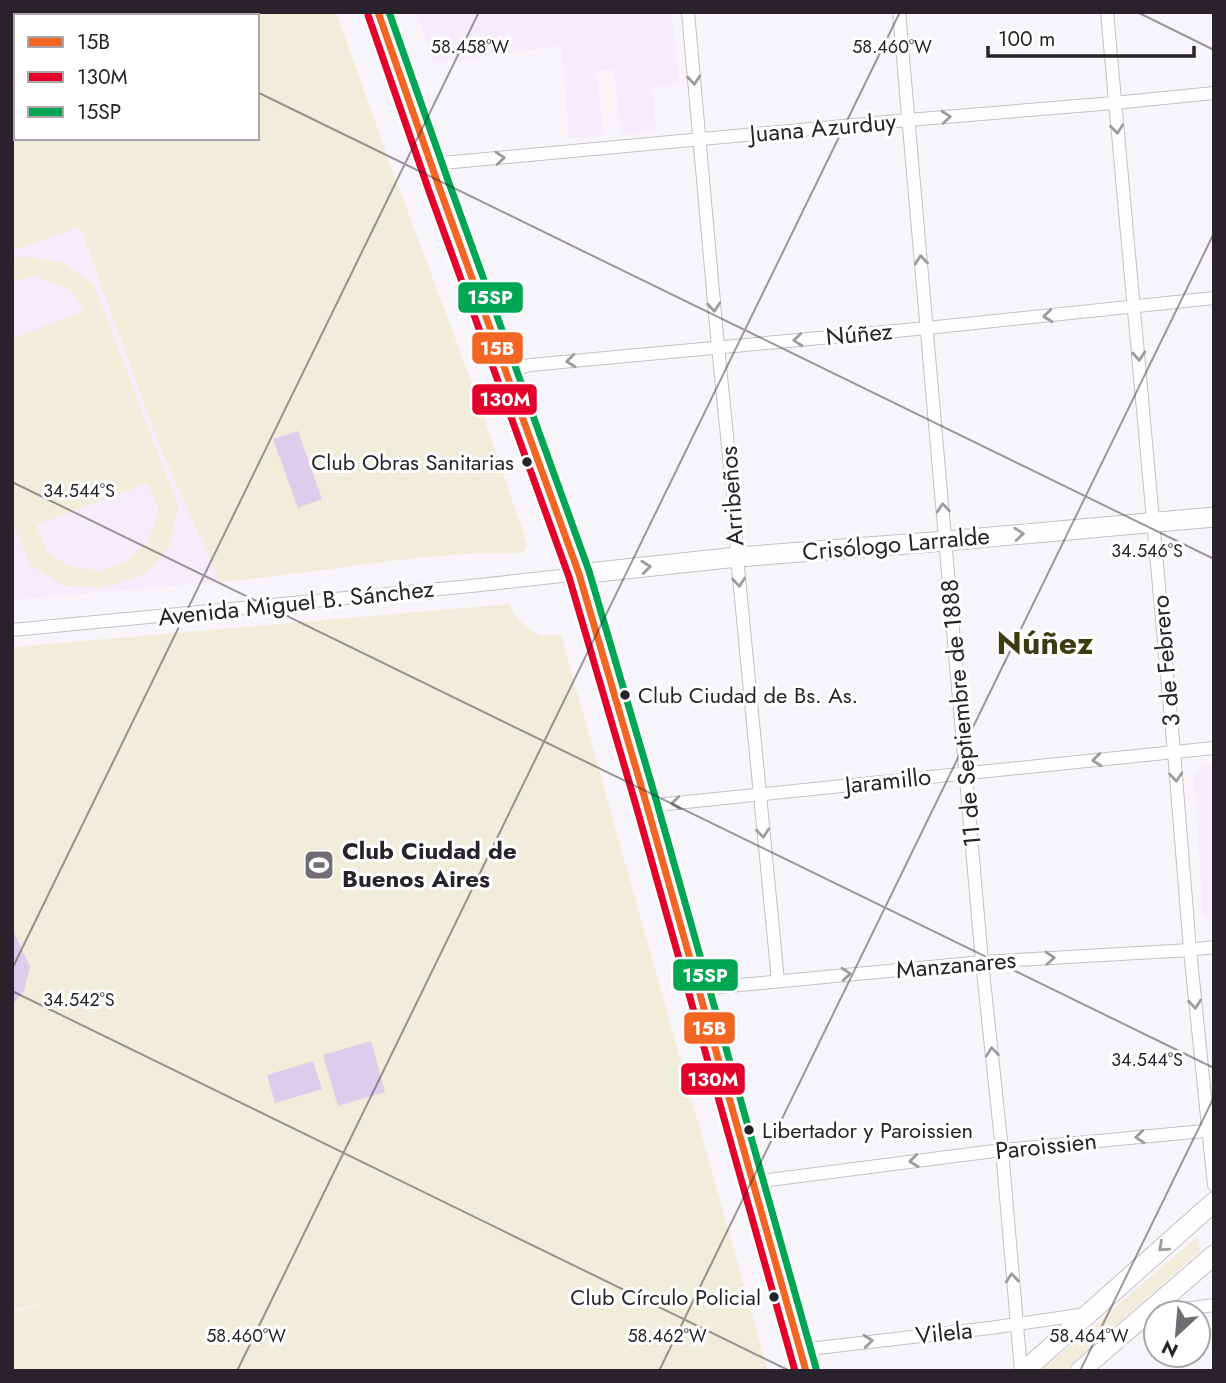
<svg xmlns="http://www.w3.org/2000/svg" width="1226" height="1383" font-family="Jost,sans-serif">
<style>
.built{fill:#f5edfc}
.green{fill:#f0eddb;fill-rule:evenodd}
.water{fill:#ddcceb}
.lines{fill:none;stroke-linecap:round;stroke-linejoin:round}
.street-casing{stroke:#c3c0c6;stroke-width:14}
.secondary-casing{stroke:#c3c0c6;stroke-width:21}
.primary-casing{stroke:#b5b2a2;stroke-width:23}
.street{stroke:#fefefe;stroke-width:12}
.secondary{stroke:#fefefe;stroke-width:19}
.primary{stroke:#edece1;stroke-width:21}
.bus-1-casing{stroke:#fff;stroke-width:12}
.bus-2-casing{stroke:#fff;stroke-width:12}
.bus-3-casing{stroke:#fff;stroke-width:12}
.bus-1{stroke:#f26522;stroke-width:7}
.bus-2{stroke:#e4002b;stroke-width:7}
.bus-3{stroke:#00a651;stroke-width:7}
.oneway{stroke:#9e9b9f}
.ticks{fill:none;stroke:#28232b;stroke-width:2;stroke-opacity:0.45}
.bus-dot{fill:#28232b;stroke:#fff;stroke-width:2.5}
.labels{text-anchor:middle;stroke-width:6;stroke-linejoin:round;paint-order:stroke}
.bus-label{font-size:22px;fill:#28232b;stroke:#fff;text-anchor:end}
.street-label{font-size:24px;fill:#28232b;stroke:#fff}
.poi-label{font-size:24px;font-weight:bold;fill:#28232b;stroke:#fff;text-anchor:start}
.district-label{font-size:32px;font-weight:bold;fill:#3e3a11;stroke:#fff}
.ticks-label{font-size:18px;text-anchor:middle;fill:#28232b;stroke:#fff;stroke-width:6;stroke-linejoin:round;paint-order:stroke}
.line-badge{stroke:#fff;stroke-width:2.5}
.badge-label{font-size:19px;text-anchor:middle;font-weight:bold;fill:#fff}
</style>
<rect width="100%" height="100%" fill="#f8f5fa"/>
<!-- built -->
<g class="built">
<polygon points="416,12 672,12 679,84 652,88 656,132 621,134 614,69 596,71 604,136 569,139 562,46 434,63"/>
<polygon points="79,226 160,448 220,582 12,600 12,251"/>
<polygon points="1214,764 1214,922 1203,913 1194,776 1203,765"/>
</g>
<!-- green -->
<g class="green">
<path d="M12 12H336L394 175 470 378 528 546 522 553C499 554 475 553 452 555 374 561 298 575 220 582L160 448 80 227 12 251ZM16 16H257V138H16Z"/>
<path d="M22 256 64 263 94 285 178 506 170 546 146 573 103 588 65 586 30 565 12 520V338L84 311 71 290 34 276 12 282V259ZM148 483 159 511 148 541 125 563 98 570 69 566 48 553 36 525Z"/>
<path d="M509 604C515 617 527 632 543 635 548 636 556 635 561 635L768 1371H12V1312L50 1301 12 1310V647Z"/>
<polygon points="1196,1238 1199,1240 1200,1251 1064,1371 1040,1371"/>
</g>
<!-- water -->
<g class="water">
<polygon points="298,431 322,499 298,508 273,439"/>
<polygon points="12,928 30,967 24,991 12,1005"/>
<polygon points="371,1041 385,1092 338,1106 323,1055"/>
<polygon points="313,1061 322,1089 275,1103 267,1075"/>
</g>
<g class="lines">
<!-- street casing -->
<g class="street-casing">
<g id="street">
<polyline points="688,12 718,347 735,515 737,557 778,981"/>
<polyline points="899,12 982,962 1002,1150 1021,1371"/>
<polyline points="1107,12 1174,752 1190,950 1214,1185"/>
<polyline points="432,164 908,120 1114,103 1214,93"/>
<polyline points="506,372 530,365 927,328 1214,298"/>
<polyline points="12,630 471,586 579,574"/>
<polyline points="647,806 1214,748"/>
<polyline points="698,989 982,962 1190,950 1214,947"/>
<polyline points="753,1182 1002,1150 1214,1130"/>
<polyline points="1149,1314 1214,1305"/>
<polyline points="800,1350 990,1328 1086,1314"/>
</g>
</g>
<!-- secondary casing -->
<g class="secondary-casing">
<g id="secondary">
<polyline points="579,574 737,557 946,541 1214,517"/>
<polyline points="1024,1371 1214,1202"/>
<polyline points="1080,1371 1214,1255"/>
</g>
</g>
<!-- primary casing -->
<g class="primary-casing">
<polyline id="primary" points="378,12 439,187 579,574 647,806 806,1371"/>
</g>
<!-- street -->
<use href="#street" class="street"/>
<!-- secondary -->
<use href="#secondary" class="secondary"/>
<!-- primary -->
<use href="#primary" class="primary"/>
<!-- bus-1 casing -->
<g class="bus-1-casing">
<polyline id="bus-1" points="378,12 439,187 579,574 647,806 806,1371"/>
</g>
<!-- bus-2 casing -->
<g class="bus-2-casing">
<polyline id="bus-2" points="368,15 429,191 569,577 637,809 795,1371"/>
</g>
<!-- bus-3 casing -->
<g class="bus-3-casing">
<polyline id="bus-3" points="389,12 449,183 589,571 657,803 816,1368"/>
</g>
<!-- bus-1 -->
<use href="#bus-1" class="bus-1"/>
<!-- bus-2 -->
<use href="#bus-2" class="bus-2"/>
<!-- bus-3 -->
<use href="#bus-3" class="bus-3"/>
</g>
<!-- one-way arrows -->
<defs><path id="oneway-chevron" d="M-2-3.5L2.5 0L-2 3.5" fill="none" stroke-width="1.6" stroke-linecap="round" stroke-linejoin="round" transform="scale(1.75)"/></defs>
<g class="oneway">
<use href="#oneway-chevron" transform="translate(694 80) rotate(85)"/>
<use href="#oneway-chevron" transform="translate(946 117) rotate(-5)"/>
<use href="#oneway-chevron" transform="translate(1117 129) rotate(84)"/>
<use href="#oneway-chevron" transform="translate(500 158) rotate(-5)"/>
<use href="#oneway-chevron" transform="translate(921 260) rotate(-95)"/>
<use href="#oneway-chevron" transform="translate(714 307) rotate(85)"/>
<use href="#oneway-chevron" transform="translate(1048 316) rotate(174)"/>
<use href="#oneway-chevron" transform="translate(798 340) rotate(175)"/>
<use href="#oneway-chevron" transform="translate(1139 356) rotate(85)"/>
<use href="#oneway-chevron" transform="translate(571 361) rotate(174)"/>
<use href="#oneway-chevron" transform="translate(943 508) rotate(-95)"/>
<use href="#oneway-chevron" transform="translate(1019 534) rotate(-5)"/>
<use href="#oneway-chevron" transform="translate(646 567) rotate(-6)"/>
<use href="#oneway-chevron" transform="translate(739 582) rotate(85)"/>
<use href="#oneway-chevron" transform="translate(1097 760) rotate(174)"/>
<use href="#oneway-chevron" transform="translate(1176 777) rotate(85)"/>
<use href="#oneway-chevron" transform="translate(676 803) rotate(174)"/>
<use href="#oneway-chevron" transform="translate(763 833) rotate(84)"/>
<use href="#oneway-chevron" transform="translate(1050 958) rotate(-3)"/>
<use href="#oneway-chevron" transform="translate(846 974) rotate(-5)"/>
<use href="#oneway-chevron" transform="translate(1195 1004) rotate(84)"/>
<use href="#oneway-chevron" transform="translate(992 1052) rotate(-96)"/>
<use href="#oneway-chevron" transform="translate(1140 1137) rotate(175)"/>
<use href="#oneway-chevron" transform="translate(914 1161) rotate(173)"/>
<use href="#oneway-chevron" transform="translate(1163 1247) rotate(138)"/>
<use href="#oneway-chevron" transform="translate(1012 1278) rotate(-95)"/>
<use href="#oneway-chevron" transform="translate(868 1341) rotate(-6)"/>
</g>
<!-- ticks -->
<path class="ticks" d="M93 12 100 16M1137 12 1214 50M56 16 57 12M257 92 1214 559M12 105 16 98M12 482 1214 1068M12 969 479 12M12 991 790 1371M237 1371 900 12M659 1371 1214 233M1080 1371 1214 1097"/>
<!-- icons -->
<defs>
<g id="stadium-square" transform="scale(1.575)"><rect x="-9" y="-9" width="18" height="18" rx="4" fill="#716c73" stroke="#fff"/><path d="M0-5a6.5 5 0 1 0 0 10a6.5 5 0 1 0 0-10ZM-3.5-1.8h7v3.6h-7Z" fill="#fff"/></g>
</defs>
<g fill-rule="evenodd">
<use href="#stadium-square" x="319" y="865"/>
</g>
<!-- markers -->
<g class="bus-dot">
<circle cx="527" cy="462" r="6"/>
<circle cx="625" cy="695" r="6"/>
<circle cx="749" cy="1130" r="6"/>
<circle cx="774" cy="1297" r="6"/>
</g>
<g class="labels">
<!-- bus labels -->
<g class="bus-label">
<text x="514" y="470">Club Obras Sanitarias</text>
<text x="638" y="703" text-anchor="start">Club Ciudad de Bs. As.</text>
<text x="762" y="1138" text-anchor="start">Libertador y Paroissien</text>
<text x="761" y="1305">Club Círculo Policial</text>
</g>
<!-- street labels -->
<g class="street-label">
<text transform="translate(823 128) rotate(-5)" y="8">Juana Azurduy</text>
<text transform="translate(859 334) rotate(-5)" y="8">Núñez</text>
<text transform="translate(732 496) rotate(-94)" y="8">Arribeños</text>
<text transform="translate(896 544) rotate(-5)" y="8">Crisólogo Larralde</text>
<text transform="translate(296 603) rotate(-6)" y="8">Avenida Miguel B. Sánchez</text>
<text transform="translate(1166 661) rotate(-95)" y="8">3 de Febrero</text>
<text transform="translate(961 713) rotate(-95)" y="8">11 de Septiembre de 1888</text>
<text transform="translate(888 781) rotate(-6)" y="8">Jaramillo</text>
<text transform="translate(956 965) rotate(-5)" y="8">Manzanares</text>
<text transform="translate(1046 1146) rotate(-6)" y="8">Paroissien</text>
<text transform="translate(944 1333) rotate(-6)" y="8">Vilela</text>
</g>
<!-- poi labels -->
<g class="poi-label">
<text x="342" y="859">Club Ciudad de<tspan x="342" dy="28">Buenos Aires</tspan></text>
</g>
<!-- district labels -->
<g class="district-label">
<text x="1045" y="654">Núñez</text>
</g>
</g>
<g class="ticks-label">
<text x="470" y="53">58.458°W</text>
<text x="892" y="53">58.460°W</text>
<text x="79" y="497">34.544°S</text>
<text x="1147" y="557">34.546°S</text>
<text x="79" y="1006">34.542°S</text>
<text x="1147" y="1066">34.544°S</text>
<text x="246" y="1342">58.460°W</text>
<text x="667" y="1342">58.462°W</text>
<text x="1089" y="1342">58.464°W</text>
</g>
<g class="line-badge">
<rect x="457" y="281" width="67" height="33" rx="7" fill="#00a651"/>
<rect x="471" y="331" width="53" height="34" rx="7" fill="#f26522"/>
<rect x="471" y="383" width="67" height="33" rx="7" fill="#e4002b"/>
<rect x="672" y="958" width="67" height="34" rx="7" fill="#00a651"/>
<rect x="683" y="1011" width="53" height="34" rx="7" fill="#f26522"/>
<rect x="680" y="1062" width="66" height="34" rx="7" fill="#e4002b"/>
</g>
<g class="badge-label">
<text x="490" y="304">15SP</text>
<text x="497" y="355">15B</text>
<text x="505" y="406">130M</text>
<text x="705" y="982">15SP</text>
<text x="709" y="1035">15B</text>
<text x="713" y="1086">130M</text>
</g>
<!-- border -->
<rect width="1226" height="1383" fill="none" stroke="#28232b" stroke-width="28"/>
<!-- legend -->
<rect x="14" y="14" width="245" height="126" fill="#ffffff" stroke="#a9a7aa" stroke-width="2"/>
<rect x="28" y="37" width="35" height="10" fill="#f26522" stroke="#a9a7aa" stroke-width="2"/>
<text x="77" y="49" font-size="21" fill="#28232b">15B</text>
<rect x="28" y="72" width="35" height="10" fill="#e4002b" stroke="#a9a7aa" stroke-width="2"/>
<text x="77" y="84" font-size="21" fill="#28232b">130M</text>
<rect x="28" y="107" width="35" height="10" fill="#00a651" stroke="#a9a7aa" stroke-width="2"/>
<text x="77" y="119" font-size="21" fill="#28232b">15SP</text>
<!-- north arrow -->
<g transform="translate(1177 1334) rotate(206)"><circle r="33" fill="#ffffff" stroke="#a9a7aa" stroke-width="2"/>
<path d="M0-5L12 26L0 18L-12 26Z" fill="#716c73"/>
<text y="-10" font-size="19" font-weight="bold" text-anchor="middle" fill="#28232b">N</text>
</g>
<!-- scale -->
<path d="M988 46v10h206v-10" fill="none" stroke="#28232b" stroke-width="3.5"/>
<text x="998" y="46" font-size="21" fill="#28232b" stroke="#ffffff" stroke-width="5" paint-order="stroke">100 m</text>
</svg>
